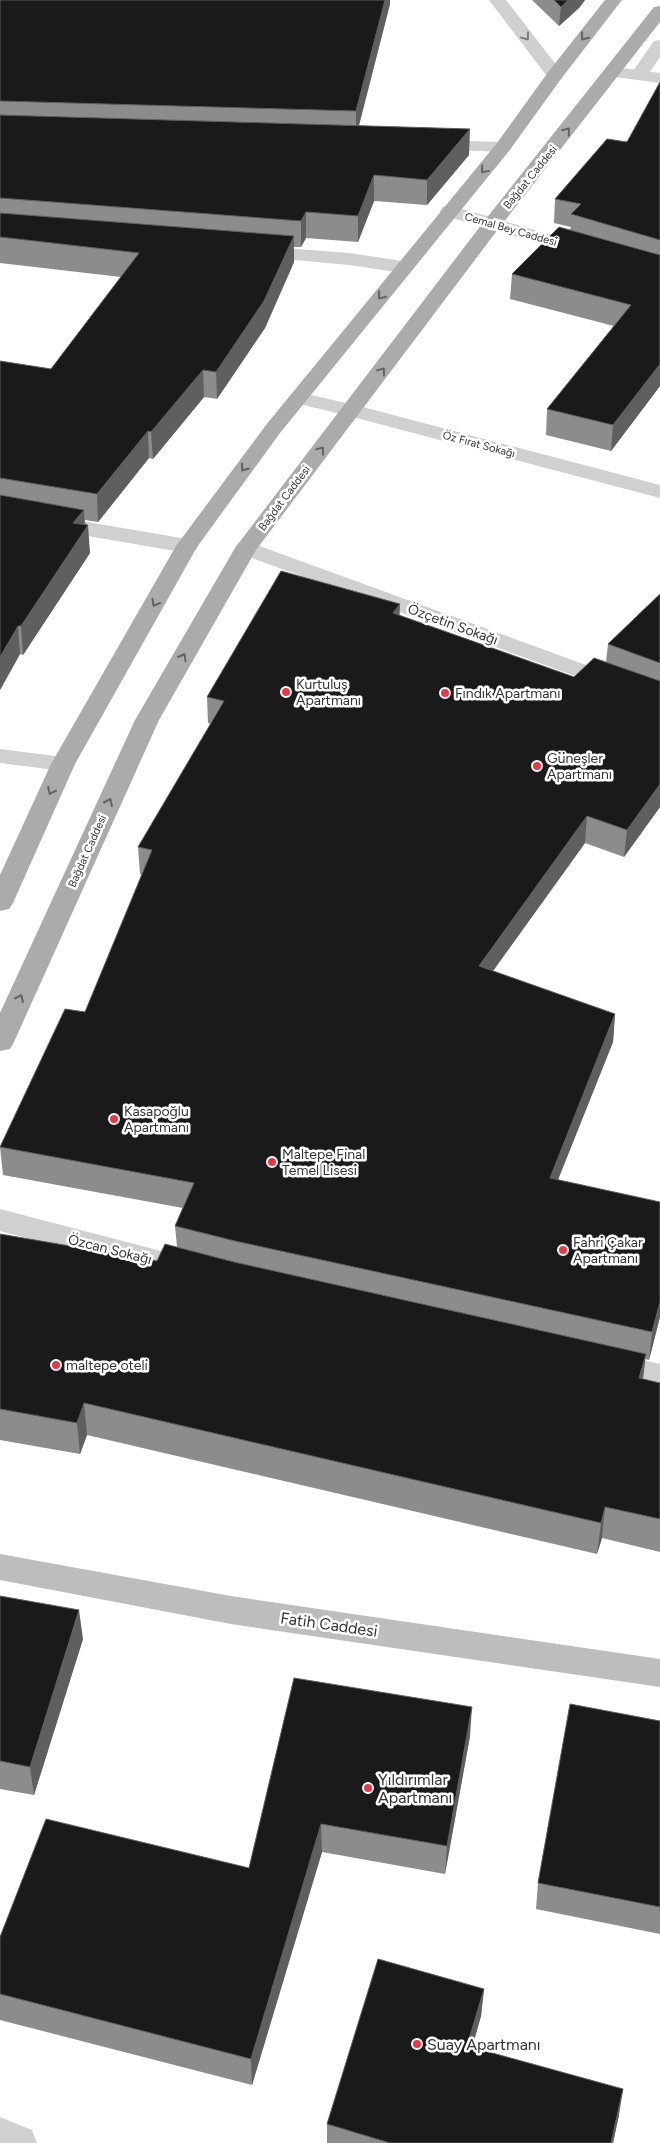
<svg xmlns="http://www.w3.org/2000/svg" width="660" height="2143" font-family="Figtree,sans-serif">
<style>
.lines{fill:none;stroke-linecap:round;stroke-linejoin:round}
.service{fill:#d0d0d0;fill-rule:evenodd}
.pedestrian{fill:#d0d0d0;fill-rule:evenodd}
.minor{fill:#d0d0d0;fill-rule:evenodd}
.tertiary{fill:#d0d0d0;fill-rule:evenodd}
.secondary{fill:#bdbdbd;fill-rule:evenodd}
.primary{fill:#ababab;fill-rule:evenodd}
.wall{fill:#8c8c8c}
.shaded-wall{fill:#5f5f5f}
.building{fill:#1a1a1a;stroke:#5f5f5f}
.oneway{stroke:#7a7a7a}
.oneway2{stroke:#636363}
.poi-dot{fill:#e63946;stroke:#fff;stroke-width:2}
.labels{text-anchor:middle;stroke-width:5;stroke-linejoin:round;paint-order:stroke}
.far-street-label{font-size:11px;fill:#333;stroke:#fff}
.street-label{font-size:14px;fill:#333;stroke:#fff}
.poi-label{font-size:14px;fill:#333;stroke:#fff;text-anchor:start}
.near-street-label{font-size:16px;fill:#333;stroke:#fff}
.near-poi-label{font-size:16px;fill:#333;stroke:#fff;text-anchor:start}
</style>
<rect width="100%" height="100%" fill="#fff"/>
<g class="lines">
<!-- service -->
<polygon class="service" points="258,246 349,253 403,261 410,263 413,267 410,271 403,273 349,265 251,256 248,252 251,248"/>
<!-- pedestrian -->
<polygon class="pedestrian" points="660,40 660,57 645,79 633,79 630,75 633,71 654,41"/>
<!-- minor -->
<g class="minor">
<polygon points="614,67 660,73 660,83 608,76 605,72 608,68"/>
<polygon points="432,140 503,142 509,143 512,147 509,151 503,152 426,149 423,145 426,141"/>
<polygon points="449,205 589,246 592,250 589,254 582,256 442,215 440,211 442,207"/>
<polygon points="298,392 359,406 660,485 660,498 349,416 291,402 288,398 291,394"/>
<polygon points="0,507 187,539 195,541 198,546 195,551 187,553 0,521"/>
<polygon points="246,541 660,692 660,707 238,553 235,548 238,543"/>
<polygon points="0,749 63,757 72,759 75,764 72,769 63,771 0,763"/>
<polygon points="0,1209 188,1258 198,1261 203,1269 198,1277 188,1280 0,1231"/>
<polygon points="608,1352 660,1364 660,1388 597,1372 593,1364 597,1356"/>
<polygon points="0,2117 32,2130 37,2143 0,2143"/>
</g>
<!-- tertiary -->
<polygon class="tertiary" points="489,0 506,0 561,71 564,75 561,79 549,79"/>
<!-- secondary -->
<polygon class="secondary" points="0,1554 231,1596 660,1659 660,1687 231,1624 0,1580"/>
<!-- primary -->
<g class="primary">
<polygon points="605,0 622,0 561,79 509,151 280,433 197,547 75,764 13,903 9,909 0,911 0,875 51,764 176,546 266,425 497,143 549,71"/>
<polygon points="660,6 660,22 499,228 256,550 159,720 14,1042 10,1049 0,1051 0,1013 135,720 235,548 485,220 654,7"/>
</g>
</g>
<!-- wall -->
<g class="wall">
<polygon points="0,0 390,4 359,126 469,155 427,205 374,201 358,242 306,238 301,247 294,247 294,262 265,328 217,399 204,397 153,459 149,458 98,522 85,520 90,553 23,655 20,654 0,690 0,361 51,369 121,277 0,263"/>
<polygon points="532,0 585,0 579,8 559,26"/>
<polygon points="660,82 660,386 611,451 546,435 547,409 614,326 510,299 512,274 570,230 571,227 554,223 555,199 627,142"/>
<polygon points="660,594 660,807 624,857 585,843 493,971 615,1014 613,1042 558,1179 660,1317 649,1360 645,1359 643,1379 660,1383 660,1552 602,1538 597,1554 87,1435 80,1454 0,1440 0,1234 157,1261 177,1247 175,1226 183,1208 3,1175 0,1147 85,1012 142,875 140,874 138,847 211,724 208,723 207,697 399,615 574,677 606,662 608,644"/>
<polygon points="0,1596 83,1639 34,1795 0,1789"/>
<polygon points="294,1678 470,1736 445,1874 322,1852 252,2085 0,2020 0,1937 249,1868"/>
<polygon points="660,1721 660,1934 536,1909 538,1883"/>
<polygon points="484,1989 481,2016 472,2047 619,2115 613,2143 327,2143 327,2124"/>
</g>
<!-- shaded-wall -->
<g class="shaded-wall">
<polygon points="385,0 390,0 390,4 356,136 356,111"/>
<polygon points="568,0 585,0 579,8 559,26 561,7"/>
<polygon points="470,129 469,155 427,205 427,180"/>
<polygon points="374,175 374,201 358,242 358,216"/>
<polygon points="306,212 306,238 301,247 301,221"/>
<polygon points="294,236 294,262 265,328 217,399 216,372"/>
<polygon points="660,364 660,386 611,451 613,425"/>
<polygon points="203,370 204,397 153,459 151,432"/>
<polygon points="148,431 149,458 98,522 97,494"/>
<polygon points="84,510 85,529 88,525 90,553 23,655 21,626 73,523"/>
<polygon points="400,604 399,631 393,613"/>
<polygon points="18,626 20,654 0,690 0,657"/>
<polygon points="660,784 660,807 624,857 627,830"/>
<polygon points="587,816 585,843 477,993 479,966"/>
<polygon points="615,1014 613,1042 548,1205 550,1178"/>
<polygon points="660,1302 660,1317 649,1360 652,1332"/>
<polygon points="646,1354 642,1386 639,1378"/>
<polygon points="84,1403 87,1435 80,1454 77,1423"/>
<polygon points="605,1507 602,1538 597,1554 601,1523"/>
<polygon points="79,1610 83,1639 34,1795 30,1767"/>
<polygon points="472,1707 470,1736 445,1874 447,1846"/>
<polygon points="321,1824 322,1852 252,2085 251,2059"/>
<polygon points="484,1989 481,2016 465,2073 467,2046"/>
<polygon points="623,2089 619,2115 613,2143 611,2143"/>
</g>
<!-- building -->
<g class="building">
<polygon points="0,0 385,0 356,111 0,101"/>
<polygon points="554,0 568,0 561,7"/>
<polygon points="660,82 660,240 571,214 581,204 555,199 607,139 627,142"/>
<polygon points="0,115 470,129 427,180 374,175 358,216 306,212 301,221 0,198"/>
<polygon points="0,213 294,236 264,301 216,372 203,370 151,432 148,431 97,494 0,478 0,361 51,369 139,253 0,237"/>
<polygon points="559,227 660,255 660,364 613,425 547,409 631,305 512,274"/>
<polygon points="0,495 84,510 73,523 88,525 21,626 18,626 0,657"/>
<polygon points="281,571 400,604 393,613 574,677 594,658 660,681 660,784 627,830 587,816 479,966 615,1014 550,1178 660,1202 660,1302 652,1332 235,1241 175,1226 194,1183 0,1147 65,1009 85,1012 152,850 138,847 224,701 207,697"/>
<polygon points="660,594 660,663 608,644"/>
<polygon points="0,1234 157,1261 165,1244 234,1262 646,1354 639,1378 660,1383 660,1519 605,1507 601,1523 84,1403 77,1423 0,1409"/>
<polygon points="0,1596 79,1610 30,1767 0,1761"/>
<polygon points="294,1678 472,1707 447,1846 321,1824 251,2059 0,1994 0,1937 46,1819 249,1868"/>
<polygon points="570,1704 660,1721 660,1907 538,1883"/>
<polygon points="378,1959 484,1989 467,2046 623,2089 611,2143 390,2143 327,2124"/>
</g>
<!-- one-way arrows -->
<defs><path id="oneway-chevron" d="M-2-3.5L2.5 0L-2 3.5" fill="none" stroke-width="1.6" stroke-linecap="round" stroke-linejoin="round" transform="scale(1.25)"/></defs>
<use class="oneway" href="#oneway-chevron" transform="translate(526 37) rotate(53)"/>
<g class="oneway2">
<use href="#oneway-chevron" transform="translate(584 37) rotate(128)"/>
<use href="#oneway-chevron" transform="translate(567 131) rotate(-51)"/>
<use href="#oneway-chevron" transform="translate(484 170) rotate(130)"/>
<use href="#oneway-chevron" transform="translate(381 296) rotate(129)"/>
<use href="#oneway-chevron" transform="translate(382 371) rotate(-53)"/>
<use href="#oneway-chevron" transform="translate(321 450) rotate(-53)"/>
<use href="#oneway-chevron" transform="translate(244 468) rotate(126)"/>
<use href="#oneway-chevron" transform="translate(155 603) rotate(120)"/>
<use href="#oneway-chevron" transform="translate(183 657) rotate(-60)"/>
<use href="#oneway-chevron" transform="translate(51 791) rotate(115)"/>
<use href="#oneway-chevron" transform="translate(109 802) rotate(-66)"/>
<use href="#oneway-chevron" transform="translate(20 998) rotate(-66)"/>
</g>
<!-- markers -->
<g class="poi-dot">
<circle cx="286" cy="692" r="5"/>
<circle cx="445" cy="693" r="5"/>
<circle cx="537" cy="766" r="5"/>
<circle cx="114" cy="1119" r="5"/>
<circle cx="272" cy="1162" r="5"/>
<circle cx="563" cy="1250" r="5"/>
<circle cx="56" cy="1365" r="5"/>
<circle cx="368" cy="1788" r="5"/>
<circle cx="417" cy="2044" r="5"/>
</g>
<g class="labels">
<!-- far-street labels -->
<g class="far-street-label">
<text transform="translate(530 177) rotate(-51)" y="4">Bağdat Caddesi</text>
<text transform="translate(511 229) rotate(16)" y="4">Cemal Bey Caddesi</text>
<text transform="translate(479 444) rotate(15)" y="4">Öz Fırat Sokağı</text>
<text transform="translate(284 498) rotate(-53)" y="4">Bağdat Caddesi</text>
<text transform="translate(87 851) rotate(-66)" y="4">Bağdat Caddesi</text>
</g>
<!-- street labels -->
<g class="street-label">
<text transform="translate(453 624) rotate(20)" y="5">Özçetin Sokağı</text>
<text transform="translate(110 1249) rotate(14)" y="5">Özcan Sokağı</text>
</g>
<!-- poi labels -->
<g class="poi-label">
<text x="296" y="689">Kurtuluş<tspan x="296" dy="16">Apartmanı</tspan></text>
<text x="455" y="698">Fındık Apartmanı</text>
<text x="547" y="763">Güneşler<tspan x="547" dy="16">Apartmanı</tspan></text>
<text x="124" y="1116">Kasapoğlu<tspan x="124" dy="16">Apartmanı</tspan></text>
<text x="282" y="1159">Maltepe Final<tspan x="282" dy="16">Temel Lisesi</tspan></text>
<text x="573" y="1247">Fahri Çakar<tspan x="573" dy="16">Apartmanı</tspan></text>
<text x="66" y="1370">maltepe oteli</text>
</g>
<!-- near-street labels -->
<g class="near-street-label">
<text transform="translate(329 1624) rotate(8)" y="6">Fatih Caddesi</text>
</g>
<!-- near-poi labels -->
<g class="near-poi-label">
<text x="378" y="1785">Yıldırımlar<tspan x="378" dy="18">Apartmanı</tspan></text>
<text x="427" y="2050">Suay Apartmanı</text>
</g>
</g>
</svg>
